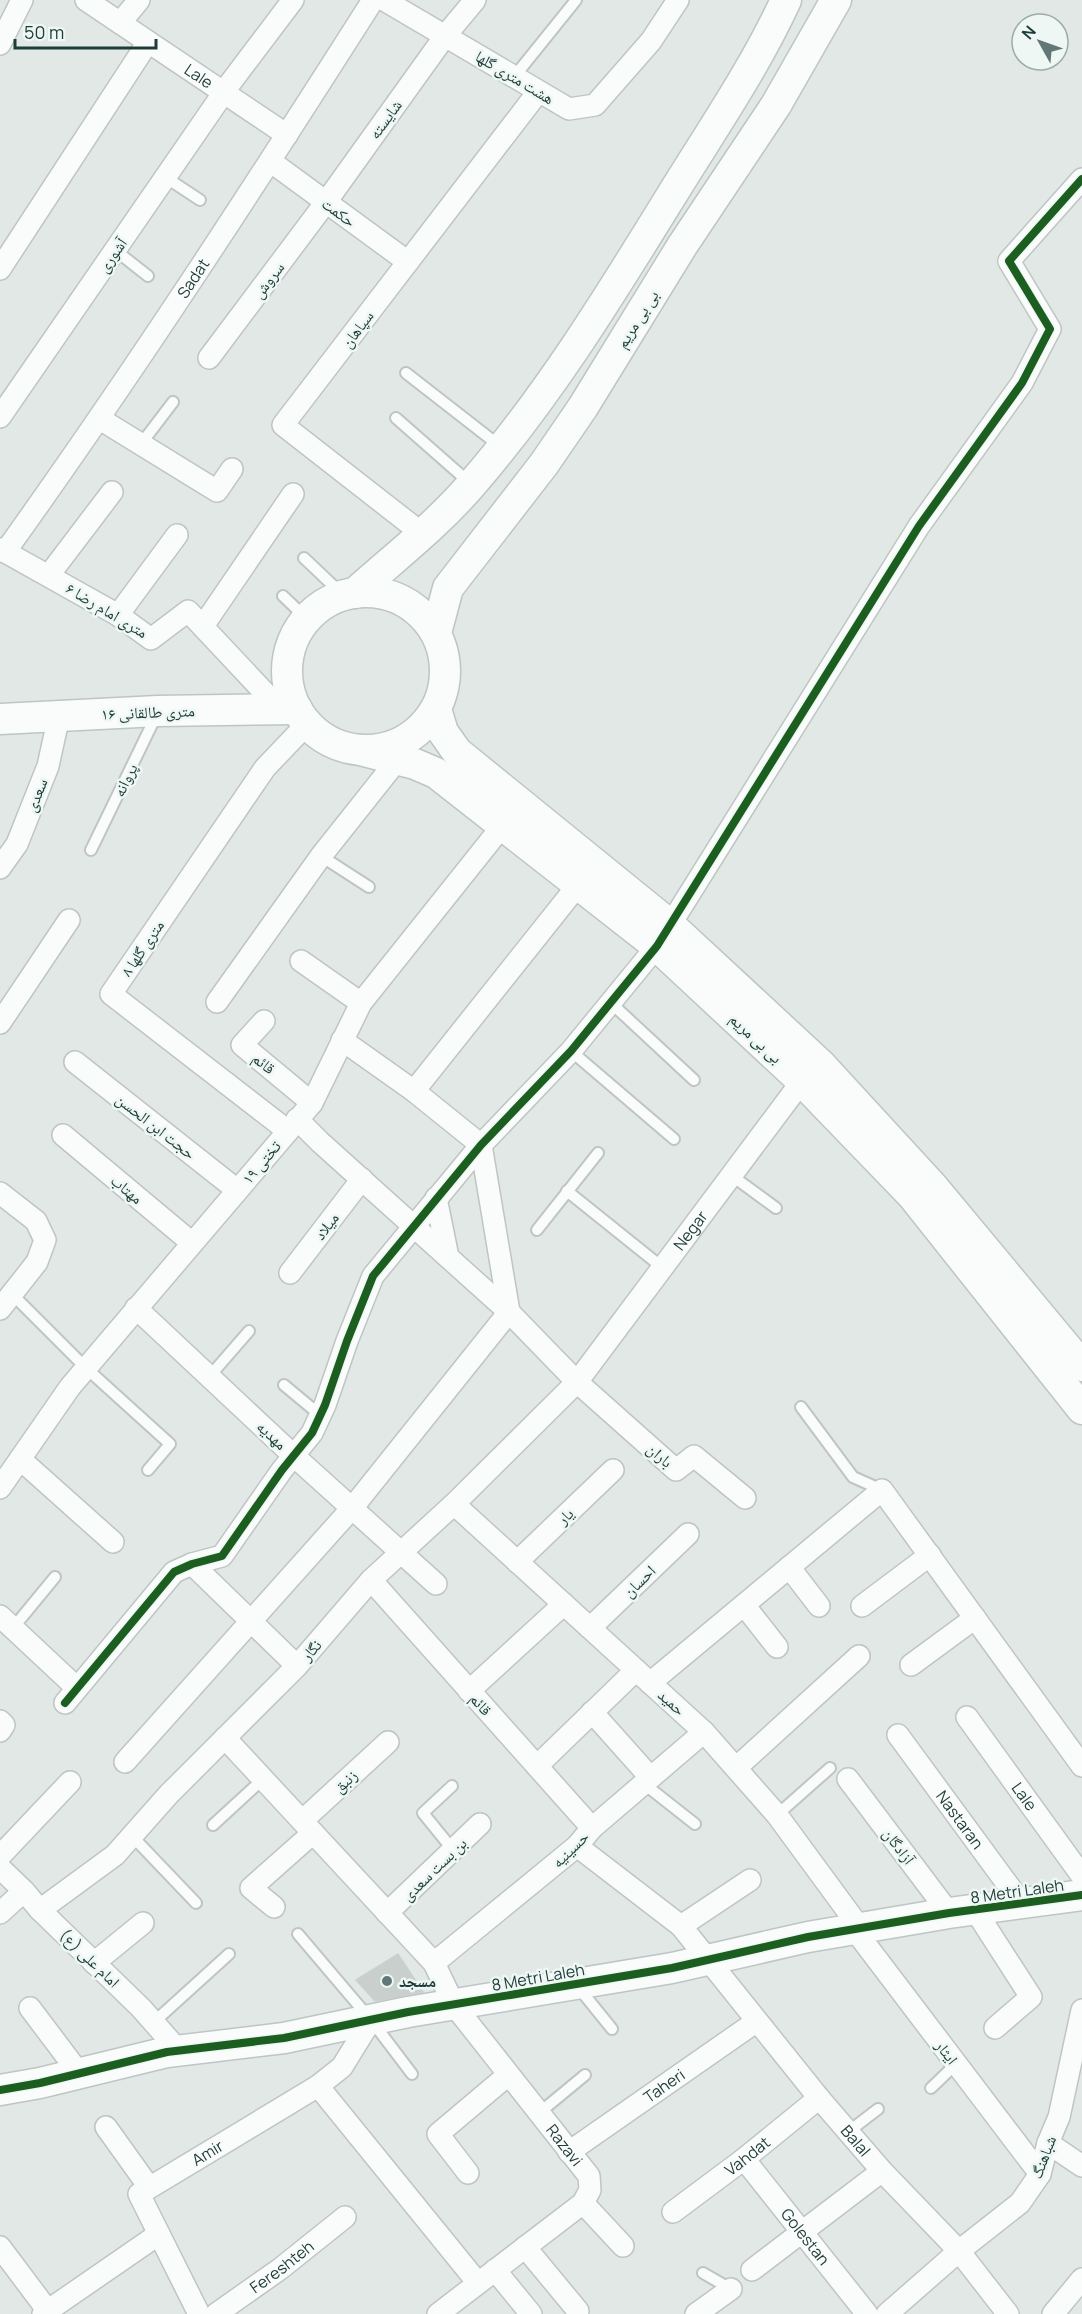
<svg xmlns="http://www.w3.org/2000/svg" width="1082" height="2314" font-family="Manrope,'Noto Naskh Arabic',sans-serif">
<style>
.building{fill:#c8cfcd;stroke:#cad1cf;stroke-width:1.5}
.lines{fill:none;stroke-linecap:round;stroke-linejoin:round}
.lane-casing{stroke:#bec5c3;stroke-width:14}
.street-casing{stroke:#bec5c3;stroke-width:24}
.secondary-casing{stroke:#bdc6c4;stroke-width:33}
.lane{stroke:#fafcfb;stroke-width:10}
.street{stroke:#fafcfb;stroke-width:21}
.secondary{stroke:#fafcfb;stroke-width:30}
.cycleway-casing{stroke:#eef7f4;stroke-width:11}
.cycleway{stroke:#1b5e20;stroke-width:8}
.poi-dot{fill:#627876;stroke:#eef7f4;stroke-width:2}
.labels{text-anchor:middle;stroke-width:5;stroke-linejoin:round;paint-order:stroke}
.street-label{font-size:16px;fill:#1e3c39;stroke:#eef7f4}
.poi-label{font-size:16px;font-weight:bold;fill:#1e3c39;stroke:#eef7f4;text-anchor:start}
</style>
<rect width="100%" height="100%" fill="#e1e8e6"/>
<!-- building -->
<polygon class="building" points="398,1954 423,1992 375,2001 356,1980"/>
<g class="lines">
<!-- lane casing -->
<g class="lane-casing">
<g id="lane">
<polyline points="514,77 576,0"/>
<polyline points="165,177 200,200"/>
<polyline points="115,250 148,276"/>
<polyline points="406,373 501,447"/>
<polyline points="396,418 471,484"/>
<polyline points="141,444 173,402"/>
<polyline points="304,558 343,595"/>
<polyline points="283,596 307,619"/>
<polyline points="91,850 157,714"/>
<polyline points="321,856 369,887"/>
<polyline points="610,1002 694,1080"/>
<polyline points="571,1051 674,1139"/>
<polyline points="731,1175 776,1208"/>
<polyline points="567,1191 663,1268"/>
<polyline points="537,1230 598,1153"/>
<polyline points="12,1294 86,1368 170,1444 148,1470"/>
<polyline points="209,1377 249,1331"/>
<polyline points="284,1385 320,1415"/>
<polyline points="801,1407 853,1477 882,1490"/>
<polyline points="13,1628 55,1577"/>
<polyline points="643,1783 695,1824"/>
<polyline points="452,1786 423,1813 453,1850"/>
<polyline points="777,1815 830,1768"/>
<polyline points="213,1825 263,1779"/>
<polyline points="132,1836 196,1903"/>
<polyline points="298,1934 371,2020 412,2074"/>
<polyline points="578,1987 612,2029"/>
<polyline points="154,2022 229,1954"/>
<polyline points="931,2088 956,2064"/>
<polyline points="539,2113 585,2075"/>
<polyline points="848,2132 878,2109"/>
<polyline points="703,2273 731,2289"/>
</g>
</g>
<!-- street casing -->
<g class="street-casing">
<g id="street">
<path id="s1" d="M86 0 287 135"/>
<polyline points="384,0 569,109 595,105 651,41 678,0"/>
<polyline points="120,23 139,0"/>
<polyline points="0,44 22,0"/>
<polyline points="270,161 408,262"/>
<polyline points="0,269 148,42"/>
<polyline points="209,358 326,202 445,36 475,0"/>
<polyline points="0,417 231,82 293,0"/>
<polyline points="100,419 217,491 232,469"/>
<polyline points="424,535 283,425 538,92"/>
<polyline points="0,549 118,615 151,639 188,611 280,709"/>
<path id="s2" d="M5 552C134 372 254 187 373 0"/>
<polyline points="49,575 112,492"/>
<polyline points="118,615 177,535"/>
<polyline points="203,626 293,494"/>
<polyline points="0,868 17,844 48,766 59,716"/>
<polyline points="301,961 361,1003"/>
<polyline points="217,1002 321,856 398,759"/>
<polyline points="264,1021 242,1045 312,1103"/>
<polyline points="0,1023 69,920"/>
<polyline points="75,1062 237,1190"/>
<polyline points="414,1091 578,885"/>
<polyline points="297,1119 320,1142 509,1312 577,1382 676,1470 694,1456 745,1498"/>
<polyline points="288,1131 111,994 265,768 307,724"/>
<polyline points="63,1135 192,1243"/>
<polyline points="0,1193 36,1221 45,1240 37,1262 0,1309"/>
<polyline points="436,1198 448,1257"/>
<polyline points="290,1273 362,1179"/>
<polyline points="136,1308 294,1456 436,1584"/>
<polyline points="20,1459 113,1542"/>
<polyline points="0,1488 70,1387 312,1103 361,1003 503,825"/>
<polyline points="454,1504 704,1732 777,1815 860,1928"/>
<polyline points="517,1562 613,1470"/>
<polyline points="192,1564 297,1666"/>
<polyline points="789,1567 819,1606"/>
<polyline points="371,1580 592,1828"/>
<polyline points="744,1605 777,1647"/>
<polyline points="862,1606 930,1555"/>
<polyline points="0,1616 77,1688"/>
<polyline points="590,1628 688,1534"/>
<polyline points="911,1665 975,1618"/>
<polyline points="650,1683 882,1490 1082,1766"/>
<polyline points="469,1691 564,1604"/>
<polyline points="65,1703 174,1572 192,1564 222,1556 282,1470 312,1433 325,1405 347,1341 373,1276 481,1145 571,1051 657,946 919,526 1022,383 1050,329 1009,261 1082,179"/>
<polyline points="592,1712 650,1777"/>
<path id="s3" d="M967 1717 1082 1876"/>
<polyline points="0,1721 4,1725 0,1731"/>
<path id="s4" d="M898 1735 1022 1904"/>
<path id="s5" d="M225 1738 434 1963 454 2005 589 2176 590 2190 583 2203 438 2314"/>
<polyline points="125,1762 353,1507 509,1312 481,1145 414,1091 342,1040"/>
<polyline points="537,1766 636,1670"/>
<polyline points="737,1767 859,1656"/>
<polyline points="848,1779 949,1913"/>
<polyline points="302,1821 388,1742"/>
<path id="s6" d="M577 1846 681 1926 819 2098 882 2171 959 2251 1008 2314"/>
<polyline points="0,1856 70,1782"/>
<polyline points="0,1868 24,1891 40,1910 141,2008 178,2050"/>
<polyline points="274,1907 251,1888 313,1833"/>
<path id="s7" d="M40 1910 115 1855 169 1794 297 1666 371 1580 454 1504 577 1382 802 1081"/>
<polyline points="975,1910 1031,1997 995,2028"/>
<polyline points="0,1913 24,1891"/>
<polyline points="387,1913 480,1824"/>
<polyline points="681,1926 750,1880"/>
<polyline points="854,1929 1040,2174"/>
<polyline points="94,1963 143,1923"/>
<polyline points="434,1963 577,1846 592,1828 704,1732"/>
<polyline points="30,2008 79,2073"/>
<polyline points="318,2086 478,2283"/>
<polyline points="106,2127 149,2187"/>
<polyline points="1048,2143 1082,2166"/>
<path id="s8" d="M569 2152 757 2021"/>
<path id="s9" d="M744 2159 867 2314"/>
<polyline points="468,2173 438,2134 508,2075"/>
<polyline points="583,2203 623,2246"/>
<path id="s10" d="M673 2212 744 2159 819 2098"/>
<polyline points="0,2247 48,2311"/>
<polyline points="525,2247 578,2311"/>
<polyline points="495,2270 531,2314"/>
<polyline points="752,2270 882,2171"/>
<polyline points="43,2314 159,2234"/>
<path id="s11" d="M199 2314 139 2194 318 2086 342 2067 371 2020"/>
<path id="s12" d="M216 2314 280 2269 345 2217"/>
<polyline points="696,2314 731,2289"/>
<polyline points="887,2314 959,2251 1020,2203 1040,2174 1048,2143 1059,2117 1082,2010"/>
<polyline points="1053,2314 1082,2279"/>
</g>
</g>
<!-- secondary casing -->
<g class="secondary-casing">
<g id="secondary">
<circle cx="366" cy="671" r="79"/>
<path d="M355 593C395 557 437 525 472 484 551 393 615 287 678 185 716 124 756 65 786 0"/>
<polyline points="436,633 448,588 544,464 583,407 682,246 776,105 836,0"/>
<polyline points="436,709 443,732 457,752 670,925 820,1064 934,1188 1082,1366"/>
<polyline points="0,719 158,711 297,709"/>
<polyline points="360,750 415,764 436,773 657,946 802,1081 912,1195 1082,1409"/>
<polyline points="0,2090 40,2083 167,2052 284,2038 408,2012 672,1968 808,1937 949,1913 1082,1895"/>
</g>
</g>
<!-- lane -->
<use href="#lane" class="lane"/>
<!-- street -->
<use href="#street" class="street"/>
<!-- secondary -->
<use href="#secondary" class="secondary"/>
<!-- cycleway casing -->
<g class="cycleway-casing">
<g id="cycleway">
<polyline points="65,1703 174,1572 192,1564 222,1556 282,1470 312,1433 325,1405 347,1341 373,1276 481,1145 571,1051 657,946 919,526 1022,383 1050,329 1009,261 1082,179"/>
<polyline points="0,2090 40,2083 167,2052 284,2038 408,2012 672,1968 808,1937 949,1913 1082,1895"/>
</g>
</g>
<!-- cycleway -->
<use href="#cycleway" class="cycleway"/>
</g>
<!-- markers -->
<circle class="poi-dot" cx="387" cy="1981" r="6"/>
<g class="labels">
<!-- street labels -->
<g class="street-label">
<text dy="6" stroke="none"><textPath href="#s1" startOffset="136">Lale</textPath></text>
<text transform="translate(515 77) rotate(31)" y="6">هشت متری گلها</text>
<text transform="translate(385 119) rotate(-54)" y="6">شایسته</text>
<text transform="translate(339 212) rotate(36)" y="6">حکمت</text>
<text transform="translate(112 255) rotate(-55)" y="6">آشوری</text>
<text dy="6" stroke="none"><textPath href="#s2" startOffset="332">Sadat</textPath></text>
<text transform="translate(268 280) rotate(-53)" y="6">سروش</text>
<text transform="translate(637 319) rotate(-58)" y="6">بی بی مریم</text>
<text transform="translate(357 329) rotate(-53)" y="6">سپاهان</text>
<text transform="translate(107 610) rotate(31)" y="6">۶ متری امام رضا</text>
<text transform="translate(148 712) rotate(-2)" y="6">۱۶ متری طالقانی</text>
<text transform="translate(125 780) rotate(-64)" y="6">پروانه</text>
<text transform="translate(36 795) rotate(-68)" y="6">سعدی</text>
<text transform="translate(142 948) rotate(-56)" y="6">۸ متری گلها</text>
<text transform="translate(756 1038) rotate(43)" y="6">بی بی مریم</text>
<text transform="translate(264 1063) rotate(39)" y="6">قائم</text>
<text transform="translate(156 1126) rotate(38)" y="6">حجت ابن الحسن</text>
<text transform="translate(261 1162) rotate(-50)" y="6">تختی ۱۹</text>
<text transform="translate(127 1189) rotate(40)" y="6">مهتاب</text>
<text transform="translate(326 1226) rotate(-53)" y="6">میلاد</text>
<text dy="6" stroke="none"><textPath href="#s7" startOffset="944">Negar</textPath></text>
<text transform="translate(272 1435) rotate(43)" y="6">مهدیه</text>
<text transform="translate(660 1455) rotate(41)" y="6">باران</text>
<text transform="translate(565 1516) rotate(-44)" y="6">یار</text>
<text transform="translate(639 1581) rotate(-44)" y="6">احسان</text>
<text transform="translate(311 1650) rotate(-49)" y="6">نگار</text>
<text transform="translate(672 1702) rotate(42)" y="6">حمید</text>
<text transform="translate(481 1704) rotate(48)" y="6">قائم</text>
<text transform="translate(345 1781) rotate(-43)" y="6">زنبق</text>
<text dy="6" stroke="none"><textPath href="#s3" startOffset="98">Lale</textPath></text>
<text dy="6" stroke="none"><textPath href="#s4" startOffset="105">Nastaran</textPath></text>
<text transform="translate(899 1846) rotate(53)" y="6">آزادگان</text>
<text transform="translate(570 1849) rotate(-44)" y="6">حسینیه</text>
<text transform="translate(434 1869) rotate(-44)" y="6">بن بست سعدی</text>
<text transform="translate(1017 1891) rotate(-8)" y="6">8 Metri Laleh</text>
<text transform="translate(90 1958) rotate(44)" y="6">امام علی (ع)</text>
<text transform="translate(538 1977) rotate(-10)" y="6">8 Metri Laleh</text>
<text transform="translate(947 2052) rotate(53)" y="6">ایثار</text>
<text dy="6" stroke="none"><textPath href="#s8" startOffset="116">Taheri</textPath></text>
<text dy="6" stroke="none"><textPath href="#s6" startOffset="408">Balal</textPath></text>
<text dy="6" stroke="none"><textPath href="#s5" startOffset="532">Razavi</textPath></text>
<text dy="6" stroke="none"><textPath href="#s11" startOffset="214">Amir</textPath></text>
<text dy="6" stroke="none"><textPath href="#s10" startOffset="93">Vahdat</textPath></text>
<text transform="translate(1043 2157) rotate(-69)" y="6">شباهنگ</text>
<text dy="6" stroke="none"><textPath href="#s9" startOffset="99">Golestan</textPath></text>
<text dy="6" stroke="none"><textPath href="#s12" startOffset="81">Fereshteh</textPath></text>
</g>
<!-- poi labels -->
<g class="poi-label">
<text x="399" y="1987">مسجد</text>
</g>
</g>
<!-- north arrow -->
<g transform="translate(1040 42) rotate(310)"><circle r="28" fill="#eef7f4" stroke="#9baca9" stroke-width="1.5"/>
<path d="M0-4.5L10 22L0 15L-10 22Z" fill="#627876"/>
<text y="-9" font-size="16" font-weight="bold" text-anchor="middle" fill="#1e3c39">N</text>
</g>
<!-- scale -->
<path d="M15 39v9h141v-9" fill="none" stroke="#1e3c39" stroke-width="3"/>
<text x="24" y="39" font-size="18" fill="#1e3c39" stroke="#eef7f4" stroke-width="4.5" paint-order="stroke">50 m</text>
</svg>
